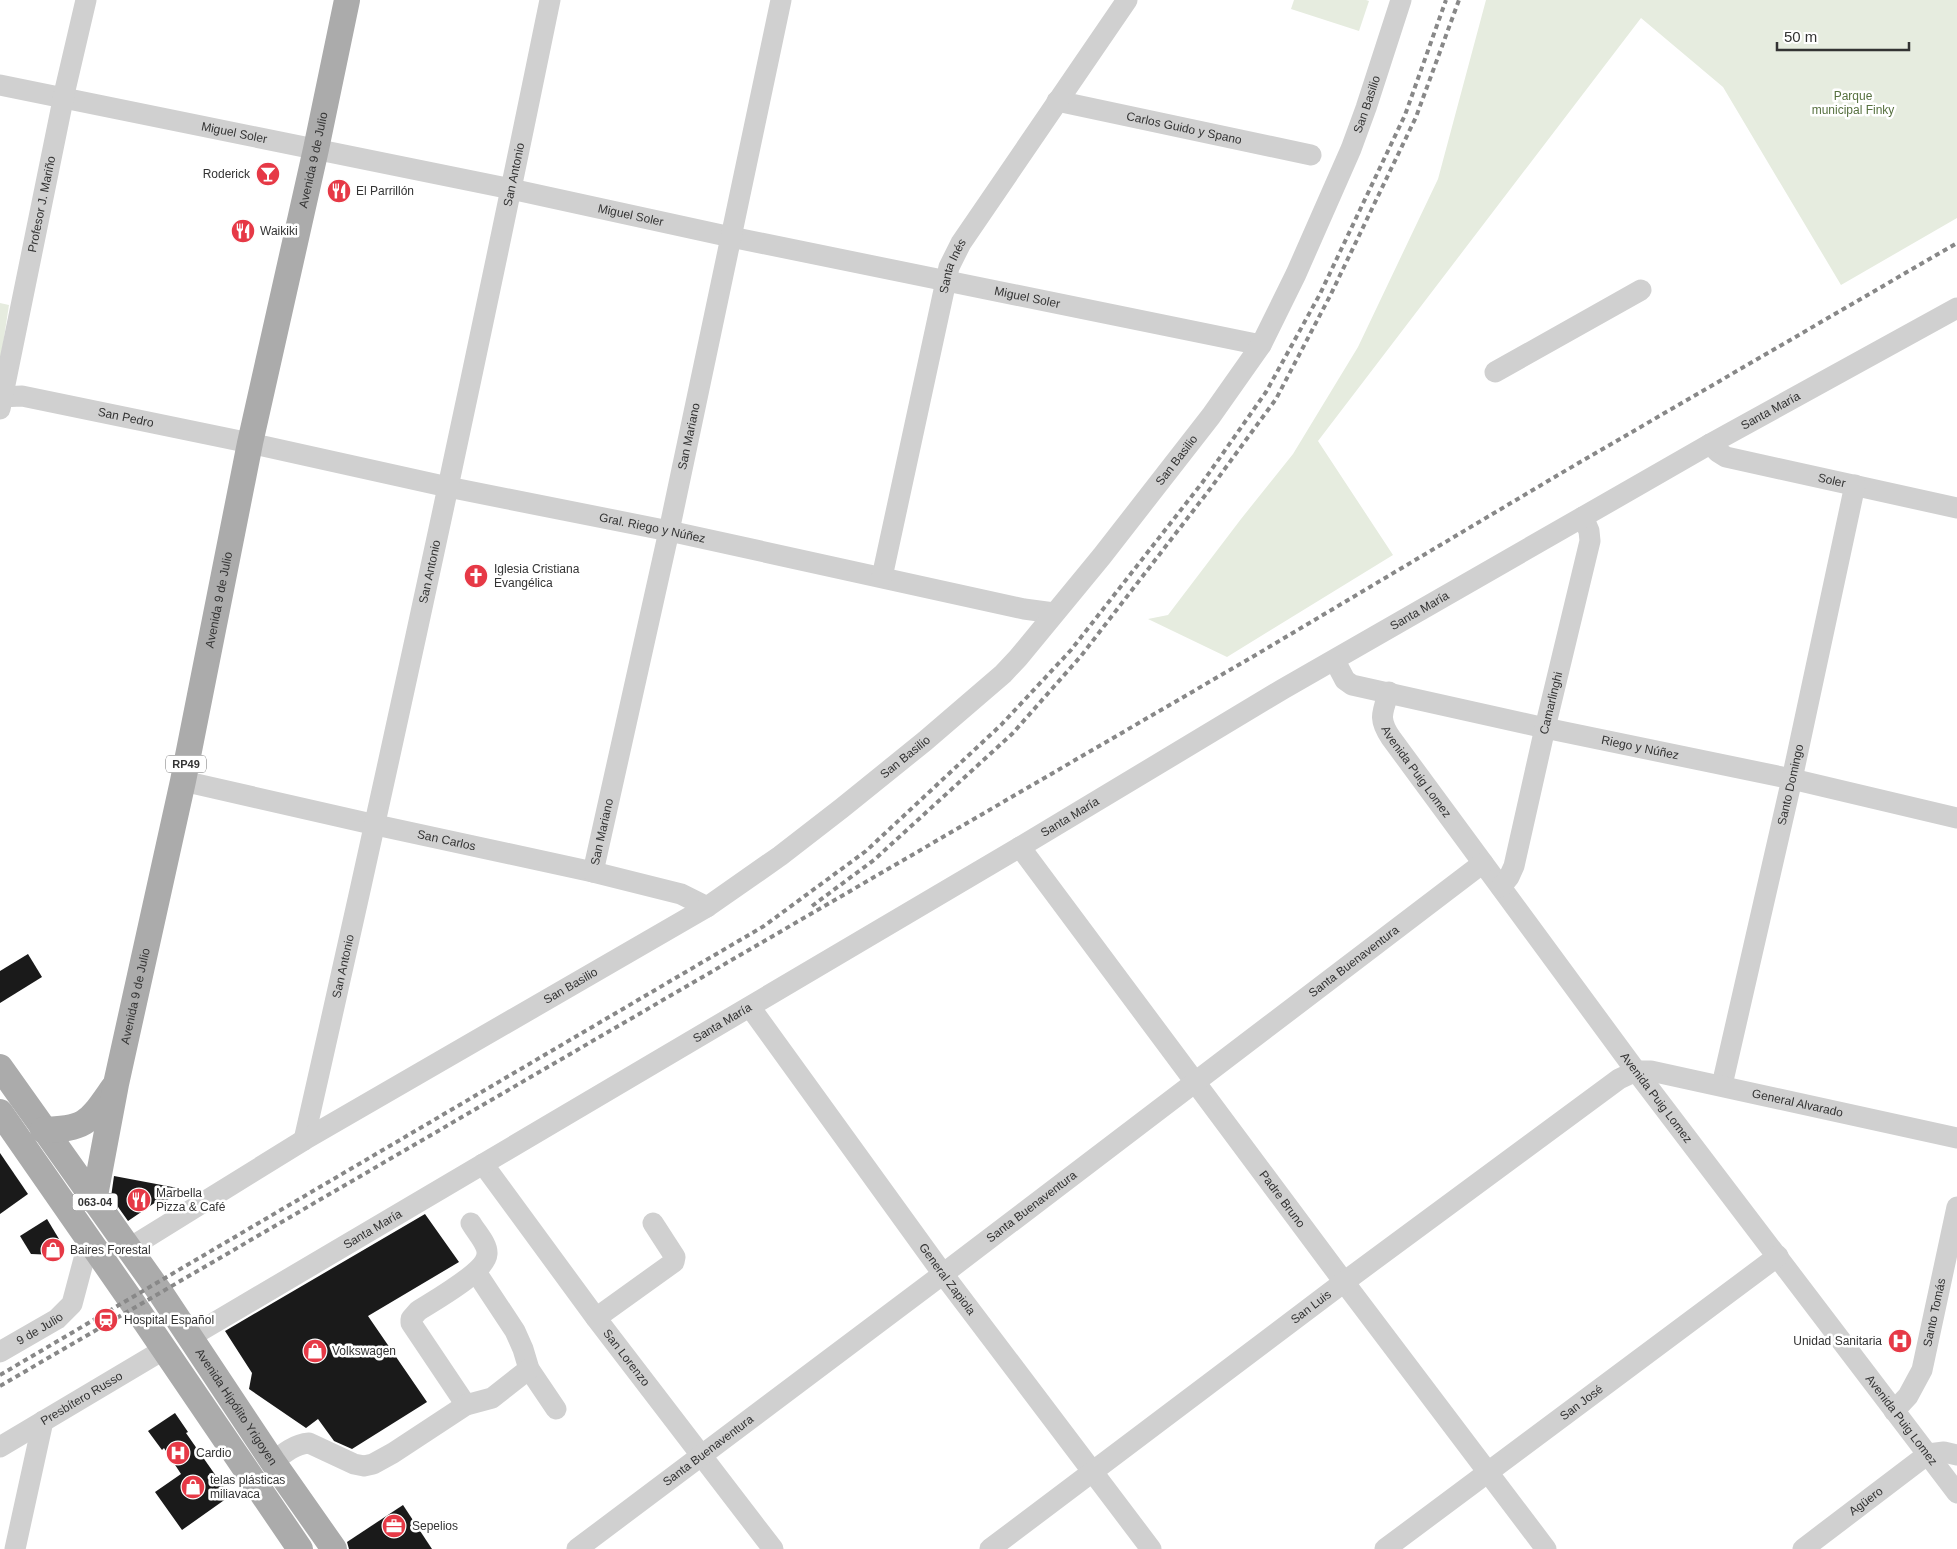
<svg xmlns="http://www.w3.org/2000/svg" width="1957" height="1549" font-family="Helvetica,sans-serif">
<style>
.green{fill:#e6ecdf}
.building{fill:#1a1a1a}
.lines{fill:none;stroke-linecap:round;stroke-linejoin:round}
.minor{stroke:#d0d0d0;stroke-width:21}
.major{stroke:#ababab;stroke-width:26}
.rail{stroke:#888;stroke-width:4;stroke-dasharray:5 4;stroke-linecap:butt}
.labels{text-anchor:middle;stroke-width:5;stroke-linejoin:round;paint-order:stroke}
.shield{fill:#fff;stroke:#707070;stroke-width:1}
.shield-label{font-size:11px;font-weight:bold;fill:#333}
.park-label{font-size:12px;fill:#56703f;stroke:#fff}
.street-label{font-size:12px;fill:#333;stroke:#fff}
.poi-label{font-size:12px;fill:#333;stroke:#fff;text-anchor:start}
</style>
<rect width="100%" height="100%" fill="#fff"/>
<!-- green -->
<g class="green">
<polygon points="1294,0 1366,0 1369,1 1359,31 1291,9"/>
<polygon points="1486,0 1957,0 1957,218 1841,285 1723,87 1641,18 1318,441 1393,555 1227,657 1148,619 1168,615 1241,519 1293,454 1358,347 1438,179"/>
<polygon points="0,303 9,305 0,364"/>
</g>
<!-- building -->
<g class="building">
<polygon points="28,954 42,977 0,1003 0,971"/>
<polygon points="0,1153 28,1194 0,1214"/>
<polygon points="114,1176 183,1189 160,1205 156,1202 128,1221 111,1197"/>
<polygon points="425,1214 459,1262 368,1316 427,1402 352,1449 334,1441 318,1419 306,1428 249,1389 252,1373 225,1331"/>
<polygon points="47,1219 59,1239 60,1249 56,1255 31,1254 20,1236"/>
<polygon points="175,1413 188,1432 186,1433 230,1496 182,1530 155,1492 181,1474 164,1448 162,1450 148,1431"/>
<polygon points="403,1505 432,1549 349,1549 347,1542"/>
</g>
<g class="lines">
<!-- minor -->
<g class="minor">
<path id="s1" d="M0 85 511 189 731 237 1261 345"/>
<path id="s2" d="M1057 101 1311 155"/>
<polyline points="1495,372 1641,290"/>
<path id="s3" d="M0 397 22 396 250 443 448 487 669 531 1024 609 1054 613"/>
<path id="s4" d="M0 409 65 90 86 0"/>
<path id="s5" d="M1710 444 1718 452 1726 457 1957 508"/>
<path id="s6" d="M882 577 949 267 961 243 1127 0"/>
<path id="s7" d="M1335 661 1345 680 1352 685 1545 728 1792 779 1957 818"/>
<path id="s8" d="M1389 692C1382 713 1378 719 1391 738L1636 1071 1957 1493"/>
<path id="s9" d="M183 781 376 825 593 872 681 894 707 907"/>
<path id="s10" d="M1020 847 1344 1282 1546 1549"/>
<path id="s11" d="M593 872 669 531 781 0"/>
<path id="s12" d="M1501 887 1509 877 1514 866 1545 728 1590 541 1589 531 1583 517"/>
<path id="s13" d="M750 1007 943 1274 1151 1549"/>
<path id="s14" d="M1722 1085 1792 779 1855 485"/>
<path id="s15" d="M304 1140C390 761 472 381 550 0"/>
<path id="s16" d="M483 1164 596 1318 773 1549"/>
<path id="s17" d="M128 1249 304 1140 707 907 780 856 842 808 925 741 1003 674 1018 658 1102 556 1211 416 1261 345 1296 274 1351 149 1366 108 1401 0"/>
<polyline points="476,1272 515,1331 523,1349 529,1369 556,1409"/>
<polyline points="596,1318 674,1262 675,1257 653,1223"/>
<path id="s18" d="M190 1337 1020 847 1283 689 1710 444 1957 308"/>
<path id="s19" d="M0 1352 57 1319 72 1304 89 1240"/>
<path d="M466 1405 411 1323V1319L418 1311C433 1301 486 1272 487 1254 488 1244 476 1232 471 1223"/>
<path id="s20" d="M1894 1411 1908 1396 1922 1370 1957 1207"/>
<path id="s21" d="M0 1447 163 1350"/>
<path d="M273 1462C284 1453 295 1444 309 1443L354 1464 364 1466 373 1464 393 1453 466 1405 492 1398 529 1369"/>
<polyline points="15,1549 43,1421"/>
<path id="s22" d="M577 1549 943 1274 1483 863"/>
<path id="s23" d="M990 1549 1344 1282 1619 1079 1636 1071H1651L1957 1138"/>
<path id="s24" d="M1385 1549 1778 1256"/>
<path id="s25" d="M1803 1549 1928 1454 1944 1452 1957 1455"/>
</g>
<!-- major -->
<g class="major">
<path id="s26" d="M0 1067 162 1295 273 1462 334 1549"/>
<polyline points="0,1112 130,1299 300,1549"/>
<path d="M43 1130C87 1129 89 1122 113 1088"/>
<path id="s27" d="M94 1201 116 1084 183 781 250 443 316 149 347 0"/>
</g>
<!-- rail -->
<g class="rail">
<polyline points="812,906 874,860 1012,734 1081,656 1210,489 1276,399 1331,294 1416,117 1459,0"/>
<polyline points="0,1375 764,926 866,851 1001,725 1071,650 1202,483 1266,392 1320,294 1405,115 1446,0"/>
<polyline points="0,1386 1259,653 1558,475 1957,243"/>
</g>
</g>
<!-- icons -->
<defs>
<g id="bar-disc" transform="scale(1.25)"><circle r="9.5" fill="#e63946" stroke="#fff"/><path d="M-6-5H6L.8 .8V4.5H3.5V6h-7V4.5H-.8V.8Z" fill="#fff"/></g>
<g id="restaurant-disc" transform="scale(1.25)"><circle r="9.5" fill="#e63946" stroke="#fff"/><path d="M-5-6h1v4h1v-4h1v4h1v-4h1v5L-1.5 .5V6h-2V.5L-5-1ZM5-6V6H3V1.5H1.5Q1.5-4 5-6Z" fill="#fff"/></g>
<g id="church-disc" transform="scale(1.25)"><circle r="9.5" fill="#e63946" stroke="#fff"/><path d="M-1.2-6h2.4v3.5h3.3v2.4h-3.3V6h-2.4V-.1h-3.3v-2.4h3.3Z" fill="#fff"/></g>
<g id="shop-disc" transform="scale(1.25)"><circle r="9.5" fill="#e63946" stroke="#fff"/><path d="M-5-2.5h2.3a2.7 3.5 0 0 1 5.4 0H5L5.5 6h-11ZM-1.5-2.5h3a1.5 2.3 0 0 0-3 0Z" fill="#fff"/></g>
<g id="station-disc" transform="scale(1.25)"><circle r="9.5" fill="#e63946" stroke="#fff"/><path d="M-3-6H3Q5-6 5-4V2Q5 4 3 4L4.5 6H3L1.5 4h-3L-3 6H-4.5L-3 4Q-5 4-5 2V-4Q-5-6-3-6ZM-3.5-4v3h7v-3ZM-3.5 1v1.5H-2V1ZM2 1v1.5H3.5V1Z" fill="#fff"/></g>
<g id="hospital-disc" transform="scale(1.25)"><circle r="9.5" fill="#e63946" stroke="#fff"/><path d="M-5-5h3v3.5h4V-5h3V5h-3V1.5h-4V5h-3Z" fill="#fff"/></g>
<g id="office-disc" transform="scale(1.25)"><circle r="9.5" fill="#e63946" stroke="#fff"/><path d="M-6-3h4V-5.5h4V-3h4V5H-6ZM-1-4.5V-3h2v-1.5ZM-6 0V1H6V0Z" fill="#fff"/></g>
</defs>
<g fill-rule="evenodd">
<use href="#bar-disc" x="268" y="174"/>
<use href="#restaurant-disc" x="339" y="191"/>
<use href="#restaurant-disc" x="243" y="231"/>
<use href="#church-disc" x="476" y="576"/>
<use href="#restaurant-disc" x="139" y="1200"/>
<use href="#shop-disc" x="53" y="1250"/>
<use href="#station-disc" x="106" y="1320"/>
<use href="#hospital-disc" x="1900" y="1341"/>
<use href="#shop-disc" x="315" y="1351"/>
<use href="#hospital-disc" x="178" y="1453"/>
<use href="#shop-disc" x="193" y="1487"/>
<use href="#office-disc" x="394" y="1526"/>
</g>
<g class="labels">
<!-- shield labels -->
<g class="shield">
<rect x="166" y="755.5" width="40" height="17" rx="4"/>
<rect x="72.5" y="1193.5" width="45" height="17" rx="4"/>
</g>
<g class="shield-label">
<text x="186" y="768">RP49</text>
<text x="95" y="1206">063-04</text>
</g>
<!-- park labels -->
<g class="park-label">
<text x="1853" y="100">Parque<tspan x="1853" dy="14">municipal Finky</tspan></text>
</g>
<!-- street labels -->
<g class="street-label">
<text dy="4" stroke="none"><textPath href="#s17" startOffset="1731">San Basilio</textPath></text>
<text dy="4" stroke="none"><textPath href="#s2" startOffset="130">Carlos Guido y Spano</textPath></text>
<text dy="4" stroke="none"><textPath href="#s1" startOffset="239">Miguel Soler</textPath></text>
<text dy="4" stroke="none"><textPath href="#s27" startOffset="1064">Avenida 9 de Julio</textPath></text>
<text dy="4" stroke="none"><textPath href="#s15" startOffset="988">San Antonio</textPath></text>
<text dy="4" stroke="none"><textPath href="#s4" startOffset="209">Profesor J. Mariño</textPath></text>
<text dy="4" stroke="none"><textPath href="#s1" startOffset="644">Miguel Soler</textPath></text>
<text dy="4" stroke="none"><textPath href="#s6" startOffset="319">Santa Inés</textPath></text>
<text dy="4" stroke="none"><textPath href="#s1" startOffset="1049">Miguel Soler</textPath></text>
<text dy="4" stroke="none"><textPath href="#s18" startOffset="1832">Santa María</textPath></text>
<text dy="4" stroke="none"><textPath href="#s3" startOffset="128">San Pedro</textPath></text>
<text dy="4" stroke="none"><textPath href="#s11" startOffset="446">San Mariano</textPath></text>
<text dy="4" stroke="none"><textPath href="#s17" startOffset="1325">San Basilio</textPath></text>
<text dy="4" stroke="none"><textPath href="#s5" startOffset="129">Soler</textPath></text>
<text dy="4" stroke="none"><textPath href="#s3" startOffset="666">Gral. Riego y Núñez</textPath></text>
<text dy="4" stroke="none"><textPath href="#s15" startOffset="582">San Antonio</textPath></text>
<text dy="4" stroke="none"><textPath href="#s27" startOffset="614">Avenida 9 de Julio</textPath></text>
<text dy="4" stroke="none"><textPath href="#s18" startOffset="1428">Santa María</textPath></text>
<text dy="4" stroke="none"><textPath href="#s12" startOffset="192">Camarlinghi</textPath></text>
<text dy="4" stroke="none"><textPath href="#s7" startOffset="325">Riego y Núñez</textPath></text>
<text dy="4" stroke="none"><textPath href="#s17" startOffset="921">San Basilio</textPath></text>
<text dy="4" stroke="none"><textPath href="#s8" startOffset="91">Avenida Puig Lomez</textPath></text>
<text dy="4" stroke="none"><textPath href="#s14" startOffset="308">Santo Domingo</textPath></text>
<text dy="4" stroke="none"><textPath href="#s18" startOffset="1022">Santa María</textPath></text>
<text dy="4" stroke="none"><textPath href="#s11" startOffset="41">San Mariano</textPath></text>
<text dy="4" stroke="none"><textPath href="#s9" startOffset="270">San Carlos</textPath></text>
<text dy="4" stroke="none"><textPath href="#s22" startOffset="974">Santa Buenaventura</textPath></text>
<text dy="4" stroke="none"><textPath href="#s15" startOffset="178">San Antonio</textPath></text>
<text dy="4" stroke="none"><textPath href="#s17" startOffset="515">San Basilio</textPath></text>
<text dy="4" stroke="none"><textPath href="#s27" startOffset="209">Avenida 9 de Julio</textPath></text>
<text dy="4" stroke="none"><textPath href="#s18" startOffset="618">Santa María</textPath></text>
<text dy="4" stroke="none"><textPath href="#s8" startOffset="496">Avenida Puig Lomez</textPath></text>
<text dy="4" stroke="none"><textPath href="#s23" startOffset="969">General Alvarado</textPath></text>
<text dy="4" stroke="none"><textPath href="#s10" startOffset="439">Padre Bruno</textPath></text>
<text dy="4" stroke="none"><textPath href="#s22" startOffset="569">Santa Buenaventura</textPath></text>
<text dy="4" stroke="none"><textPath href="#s18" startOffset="212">Santa María</textPath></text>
<text dy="4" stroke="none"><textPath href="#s13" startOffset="336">General Zapiola</textPath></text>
<text dy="4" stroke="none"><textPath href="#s23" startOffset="402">San Luis</textPath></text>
<text dy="4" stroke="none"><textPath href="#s20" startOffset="109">Santo Tomás</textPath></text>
<text dy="4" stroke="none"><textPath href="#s19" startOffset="46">9 de Julio</textPath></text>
<text dy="4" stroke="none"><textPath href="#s16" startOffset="241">San Lorenzo</textPath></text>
<text dy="4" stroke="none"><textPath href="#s21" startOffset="95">Presbítero Russo</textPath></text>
<text dy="4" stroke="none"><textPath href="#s24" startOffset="245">San José</textPath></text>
<text dy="4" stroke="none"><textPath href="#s26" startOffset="414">Avenida Hipólito Yrigoyen</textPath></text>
<text dy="4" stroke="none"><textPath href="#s8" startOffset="901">Avenida Puig Lomez</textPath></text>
<text dy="4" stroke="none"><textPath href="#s22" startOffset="164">Santa Buenaventura</textPath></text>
<text dy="4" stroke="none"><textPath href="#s25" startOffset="79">Agüero</textPath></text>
</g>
<!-- poi labels -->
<g class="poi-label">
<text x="250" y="178" text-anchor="end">Roderick</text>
<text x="356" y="195">El Parrillón</text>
<text x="260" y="235">Waikiki</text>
<text x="494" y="573">Iglesia Cristiana<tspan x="494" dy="14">Evangélica</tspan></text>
<text x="156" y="1197">Marbella<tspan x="156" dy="14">Pizza &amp; Café</tspan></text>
<text x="70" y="1254">Baires Forestal</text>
<text x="124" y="1324">Hospital Español</text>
<text x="1882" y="1345" text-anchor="end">Unidad Sanitaria</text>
<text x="332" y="1355">Volkswagen</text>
<text x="196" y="1457">Cardio</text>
<text x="210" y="1484">telas plásticas<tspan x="210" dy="14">miliavaca</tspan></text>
<text x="412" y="1530">Sepelios</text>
</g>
</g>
<!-- scale -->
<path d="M1777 42v8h132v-8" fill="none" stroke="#333333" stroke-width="2.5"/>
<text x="1784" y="42" font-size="15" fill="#333333" stroke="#ffffff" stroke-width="4" paint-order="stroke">50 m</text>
</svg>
